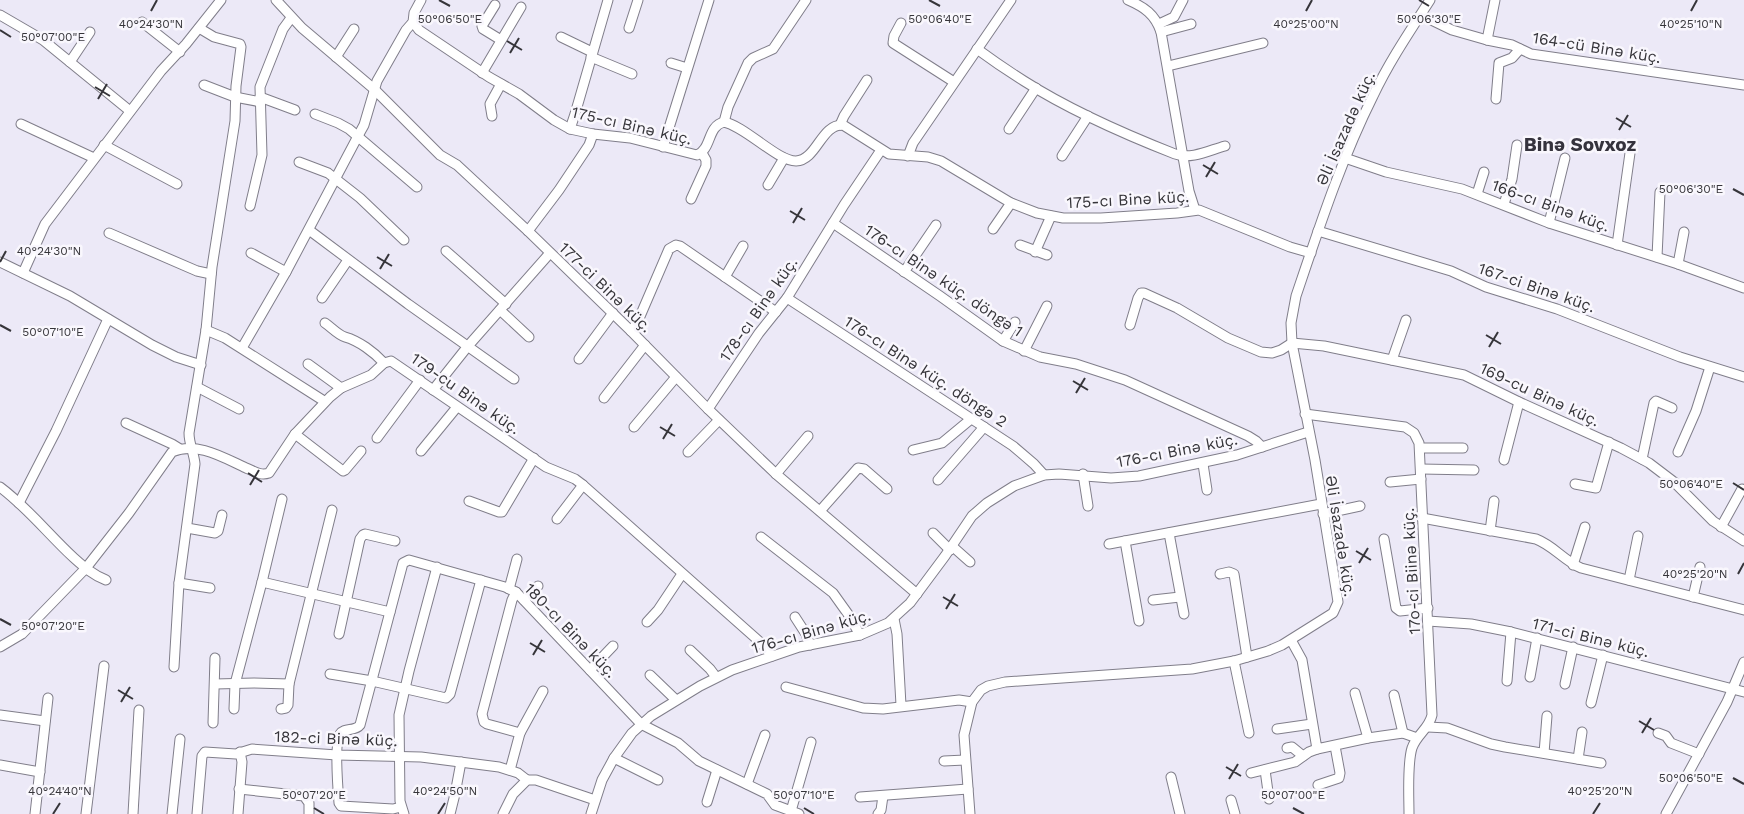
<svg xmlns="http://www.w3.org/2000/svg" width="1744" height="814" font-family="'Work Sans',sans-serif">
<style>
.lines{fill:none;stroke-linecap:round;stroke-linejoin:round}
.minor-casing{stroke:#807e8a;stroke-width:11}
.minor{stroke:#fff;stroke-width:9}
.ticks{fill:none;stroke:#36353a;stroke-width:2}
.labels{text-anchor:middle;stroke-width:5;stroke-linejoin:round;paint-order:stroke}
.street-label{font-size:16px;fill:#36353a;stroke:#f9f7fd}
.quarter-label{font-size:19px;font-weight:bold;fill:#35333d;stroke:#f9f7fd}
.ticks-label{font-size:12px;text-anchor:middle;fill:#36353a;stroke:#f9f7fd;stroke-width:5;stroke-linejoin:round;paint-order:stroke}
</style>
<rect width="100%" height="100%" fill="#ece9f7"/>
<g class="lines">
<!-- minor casing -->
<g class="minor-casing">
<g id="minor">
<polyline points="276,0 302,28 374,89 440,155 457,165 528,231 631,331 708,409 776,474 917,594"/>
<path d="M1128 0C1144 7 1155 14 1161 32L1189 191 1195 210"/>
<polyline points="495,5 482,26 483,29 501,40"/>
<polyline points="0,15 43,40 130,111"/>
<polyline points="1421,15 1452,30 1487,40 1512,45 1531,54 1744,85"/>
<polyline points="142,22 180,52"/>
<path d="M413 22 419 30 489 77 519 94 554 120 570 129 593 134 630 138 697 155C712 149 707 126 724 122 745 126 777 161 796 161 817 160 821 124 843 125L889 154 928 157 941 161 1011 203 1037 213 1063 218H1101L1177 213 1199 210 1290 247 1311 253"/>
<polyline points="901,23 894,36 893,43 954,82"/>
<polyline points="1159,24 1174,17 1183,0"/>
<polyline points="629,28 638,0"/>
<polyline points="1161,32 1191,24"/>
<polyline points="561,37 592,52"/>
<polyline points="1487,40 1495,0"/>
<path d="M977 49C992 60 1008 71 1024 81 1071 111 1124 134 1175 154 1191 160 1210 150 1225 146"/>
<polyline points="336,57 354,29"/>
<polyline points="591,57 632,74"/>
<polyline points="70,62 90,32"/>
<polyline points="671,63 687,68"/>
<polyline points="1168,66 1263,43"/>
<polyline points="482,73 521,7"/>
<polyline points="204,85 235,97 261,102"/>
<polyline points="260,97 295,110"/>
<polyline points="1496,99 1499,63 1512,58 1520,49"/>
<polyline points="315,114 338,123 349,129 417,187"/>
<polyline points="492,116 490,104 501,84"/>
<polyline points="724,122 728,107 748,63 753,58 773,49 806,0"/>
<polyline points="21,124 94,158"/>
<polyline points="840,125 844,116 867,80"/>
<polyline points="570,129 575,114 608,0"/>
<polyline points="1009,129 1036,88"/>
<polyline points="104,145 177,184"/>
<polyline points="663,147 709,0"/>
<polyline points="908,156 913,143 1011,0"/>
<polyline points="1062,156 1088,116"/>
<polyline points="1345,158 1386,172 1462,189 1549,223 1678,264 1744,288"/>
<polyline points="299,162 328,173 360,198 404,240"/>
<polyline points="768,185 784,158"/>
<polyline points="1477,194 1484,172"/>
<polyline points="691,199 706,166 706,160 702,153"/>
<polyline points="1504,204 1512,179 1517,145"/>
<polyline points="250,206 262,155 260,87 283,29 291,18"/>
<polyline points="833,223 940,296 1003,341 1040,357 1076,364 1125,380 1248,436 1256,441 1262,447"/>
<polyline points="1549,223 1565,158"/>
<polyline points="993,229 1011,203"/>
<polyline points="309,230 408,304 514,379"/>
<polyline points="528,231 559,190 589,145 593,134"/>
<polyline points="1318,231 1451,271 1486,287 1557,309 1680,357 1744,377"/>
<polyline points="109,233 197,271 211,274"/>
<polyline points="1020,245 1047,255"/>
<polyline points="1617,245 1630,153"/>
<polyline points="446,251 506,304"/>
<polyline points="1035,252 1051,216"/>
<polyline points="251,253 286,272"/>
<polyline points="1657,257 1660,192"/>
<polyline points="0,262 70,296 152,345 176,357 201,365"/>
<polyline points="1678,264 1684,232"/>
<polyline points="904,272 936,225"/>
<polyline points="23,273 45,224 161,71 186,44 221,0"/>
<polyline points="725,277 743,246"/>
<polyline points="322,298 348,260"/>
<polyline points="787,298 1013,446 1034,464 1044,475"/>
<polyline points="500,310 529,337"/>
<path d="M325 323C331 327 338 335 345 337 359 341 374 352 384 363"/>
<polyline points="1130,325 1138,298 1141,293 1144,293 1177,308 1228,338 1261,352 1272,353 1281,350 1292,343 1324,346 1464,375 1519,402 1621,448 1649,463 1674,482 1713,521 1744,541"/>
<polyline points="206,330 225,338 324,401"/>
<polyline points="631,331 638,321 669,249 676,245 680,246 776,312"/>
<polyline points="1003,341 1015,322"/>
<polyline points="242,348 286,272 358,136 364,125 377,81 406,30 413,22 414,13 421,0"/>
<polyline points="1024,351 1047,306"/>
<polyline points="579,359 613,313"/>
<polyline points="1392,360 1406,320"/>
<polyline points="308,364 341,388"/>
<polyline points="197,387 239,409"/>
<polyline points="433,390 468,346 550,253"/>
<polyline points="604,398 645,345"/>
<polyline points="708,409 759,333 787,298 844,205 881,150"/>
<path d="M1305 414 1405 427 1414 433 1419 443 1432 715C1429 729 1417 734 1412 748 1407 764 1409 796 1409 814"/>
<polyline points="126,423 172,444 180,449"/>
<polyline points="634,427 676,377"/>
<polyline points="295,434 343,471 345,470 361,451"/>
<polyline points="377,438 420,380"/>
<polyline points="1420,448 1463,448"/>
<polyline points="913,450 942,443 971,419"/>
<polyline points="421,451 457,407"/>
<polyline points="688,452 719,420"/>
<polyline points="1678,452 1696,411 1710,367"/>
<polyline points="1642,459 1654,403 1656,401 1672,408"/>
<polyline points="1504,460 1519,402"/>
<polyline points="1203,464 1207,490"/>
<polyline points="1421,469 1474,470"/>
<polyline points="776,474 808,436"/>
<polyline points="1083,474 1088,506"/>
<polyline points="938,480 984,427"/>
<polyline points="1390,482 1421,479"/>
<polyline points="1575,484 1596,488 1609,442"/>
<path d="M0 487C27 507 49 535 74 558 84 567 93 575 106 580"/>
<polyline points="469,501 499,512 502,512 534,458"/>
<polyline points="19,503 56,431 108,319"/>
<polyline points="820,511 858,468 864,469 887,489"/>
<polyline points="1323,514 1360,506"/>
<path d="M1422 518 1536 539C1554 546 1563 560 1581 568L1744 610"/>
<polyline points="557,519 583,485"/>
<polyline points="1721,527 1742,489"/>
<polyline points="187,528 215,533 218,531 222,515"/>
<polyline points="1490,531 1494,501"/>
<polyline points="933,533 950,550"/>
<polyline points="1169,533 1184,614"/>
<polyline points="761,537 833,593 848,614 860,635"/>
<polyline points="1384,539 1396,608 1400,611 1428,608"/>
<polyline points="1125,541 1139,621"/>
<polyline points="1109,544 1321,504"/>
<polyline points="952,546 970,562"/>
<polyline points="1573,565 1585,527"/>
<polyline points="1220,574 1229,572 1234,574 1247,657"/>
<polyline points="1629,580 1638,536"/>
<polyline points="262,582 390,612"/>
<polyline points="179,583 210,588"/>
<polyline points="509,589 517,559"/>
<polyline points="1693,597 1700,567"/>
<polyline points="524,600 538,586"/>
<polyline points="1153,600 1180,597"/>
<polyline points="795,617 806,634 810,645"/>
<polyline points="894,619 897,634 901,705"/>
<polyline points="1428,621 1471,624 1511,632 1744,692"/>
<polyline points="647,622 658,610 682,574"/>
<polyline points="339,634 360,539 363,535 365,534 395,541"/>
<polyline points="1291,640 1302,660 1317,749 1368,738 1403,733 1417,738"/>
<path d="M0 647 22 634 86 568 129 513 172 452C197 441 224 458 246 468 254 471 260 476 269 473L295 434 330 397 341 388 371 375 384 363 391 361 546 467 575 479 583 485 760 642 772 656"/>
<polyline points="690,650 710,669 716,677"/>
<polyline points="1234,661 1249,733"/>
<path d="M174 667 179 583 195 464C194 453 189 444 189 433L206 330 212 267 235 121 236 86 241 47 240 44 214 37 199 28"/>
<polyline points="590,670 613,646"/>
<polyline points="330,674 372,681 446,698 450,694 481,580"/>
<polyline points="650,675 676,700"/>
<polyline points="1530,677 1537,638"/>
<polyline points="1507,681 1511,632"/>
<polyline points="215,684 254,683 289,684 332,510"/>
<polyline points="1565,684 1573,647"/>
<polyline points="786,687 863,708 883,709 959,700 972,702"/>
<polyline points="1355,693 1368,738"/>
<polyline points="1394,695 1403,733"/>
<polyline points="1591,703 1603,655"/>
<polyline points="234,709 235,684 262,582 282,499"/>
<polyline points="281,709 286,708 288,705 289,684"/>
<polyline points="0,715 45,721"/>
<polyline points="213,723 215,658"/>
<polyline points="1428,727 1447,728 1491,744 1505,747 1601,763"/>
<polyline points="1277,729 1312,724"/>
<polyline points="520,733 543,691"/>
<polyline points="1658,733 1666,736 1671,743 1699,754"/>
<polyline points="1287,748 1292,747 1303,756"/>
<polyline points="1544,753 1547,716"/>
<polyline points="614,758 658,780"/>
<polyline points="1578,759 1582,732"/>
<polyline points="944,761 965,760"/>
<polyline points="0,765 40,772"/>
<polyline points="510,770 520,733 487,724 484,722 482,714 512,600 516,592"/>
<polyline points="1265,770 1269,799"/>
<polyline points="1251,773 1295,762 1309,752 1317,749"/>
<polyline points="1171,777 1180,814"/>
<polyline points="747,784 765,735"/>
<polyline points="1318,785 1339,778 1340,773 1335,746"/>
<polyline points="239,789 304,796 309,803 309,814"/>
<polyline points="860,797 968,789"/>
<polyline points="1231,800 1235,814"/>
<polyline points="707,802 717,770"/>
<path d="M401 807 393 809 341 806 339 803C338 790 334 743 340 734 344 727 355 732 360 725L403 563 409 560 505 587 516 592 641 724 678 743 699 761 767 794 775 805 799 814"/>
<polyline points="791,811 811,742"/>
<polyline points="35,814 48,698"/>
<polyline points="86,814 104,666"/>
<polyline points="133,814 139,710"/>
<polyline points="172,814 180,739"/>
<polyline points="197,814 202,756 205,752 236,754 252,749 337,755 421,757 499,767 518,773 527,780"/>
<polyline points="238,814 242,762 240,752"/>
<polyline points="404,814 400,801 399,715 409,671 437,567"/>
<polyline points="450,814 455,794 461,762"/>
<polyline points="503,814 513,794 527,780 536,780 595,800"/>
<polyline points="591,814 602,780 614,758 632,733 651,716 700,686 732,670 799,647 860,635 888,623 910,603 945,556 972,516 987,503 1014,486 1044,475 1059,474 1111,478 1139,476 1237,455 1308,432"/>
<polyline points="878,814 881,810 883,796"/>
<path d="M970 814 964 735 972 702 981 690 988 686 1005 682 1192 669 1234 661 1268 651 1282 645 1333 613 1338 602 1336 589 1315 460 1292 343 1291 323 1296 296C1319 228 1341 160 1373 96 1389 62 1410 31 1430 0"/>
<polyline points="1666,814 1727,702 1744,662"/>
</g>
</g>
<!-- minor -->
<use href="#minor" class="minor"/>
</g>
<!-- ticks -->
<path class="ticks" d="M439 0 450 6M929 0 940 6M1419 0 1429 6M151 11 157 0M1306 11 1312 0M1691 11 1697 0M0 30 11 37M507 41 522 50M510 53 519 38M95 87 110 96M98 99 107 84M1616 118 1631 127M1619 130 1628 115M1203 165 1218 174M1206 177 1215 162M1733 189 1744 195M790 211 805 220M793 223 802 208M377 257 392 266M0 262 6 251M380 269 389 254M0 325 11 331M1486 335 1501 344M1489 347 1498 332M1073 381 1088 390M1076 393 1085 378M660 427 675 436M663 439 672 424M248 473 262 482M1733 483 1744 490M250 485 259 470M1356 551 1371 560M1359 563 1368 548M1738 574 1744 563M943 597 958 606M946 609 955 594M0 619 11 625M530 643 545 652M533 655 542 640M118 690 133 699M121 702 130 687M1639 721 1654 730M1642 733 1651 718M1226 767 1241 776M1733 778 1744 784M1229 779 1238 764M314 808 324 814M804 808 814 814M1293 808 1304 814M53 814 60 803M438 814 445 803M1593 814 1600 803"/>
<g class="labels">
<!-- street labels -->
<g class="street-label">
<text transform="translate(1597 47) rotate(9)" y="6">164-cü Binə küç.</text>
<text transform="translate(632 125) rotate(13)" y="6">175-cı Binə küç.</text>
<text transform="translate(1345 128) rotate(-66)" y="6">Əli İsazadə küç.</text>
<text transform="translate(1128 199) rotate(-3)" y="6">175-cı Binə küç.</text>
<text transform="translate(1551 205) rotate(20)" y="6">166-cı Binə küç.</text>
<text transform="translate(944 280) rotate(34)" y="6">176-cı Binə küç. döngə 1</text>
<text transform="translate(606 287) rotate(44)" y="6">177-ci Binə küç.</text>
<text transform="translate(1537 287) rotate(19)" y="6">167-ci Binə küç.</text>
<text transform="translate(758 309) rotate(-55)" y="6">178-cı Binə küç.</text>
<text transform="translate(926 371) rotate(33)" y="6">176-cı Binə küç. döngə 2</text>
<text transform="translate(466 393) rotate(35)" y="6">179-cu Binə küç.</text>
<text transform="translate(1540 394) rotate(25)" y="6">169-cu Binə küç.</text>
<text transform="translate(1177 450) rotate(-11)" y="6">176-cı Binə küç.</text>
<text transform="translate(1341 536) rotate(81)" y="6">Əli İsazadə küç.</text>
<text transform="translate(1411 571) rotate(-93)" y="6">17o-ci Biinə küç.</text>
<text transform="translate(571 630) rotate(46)" y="6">180-cı Binə küç.</text>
<text transform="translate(811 631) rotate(-16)" y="6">176-cı Binə küç.</text>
<text transform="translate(1591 637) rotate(14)" y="6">171-ci Binə küç.</text>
<text transform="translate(336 738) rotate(2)" y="6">182-ci Binə küç.</text>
</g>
<!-- quarter labels -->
<g class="quarter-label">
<text x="1580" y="151">Binə Sovxoz</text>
</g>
</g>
<g class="ticks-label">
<text x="450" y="23">50°06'50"E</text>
<text x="940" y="23">50°06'40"E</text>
<text x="1429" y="23">50°06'30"E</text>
<text x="1306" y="28">40°25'00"N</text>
<text x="1691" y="28">40°25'10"N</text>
<text x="151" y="28">40°24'30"N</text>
<text x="53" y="41">50°07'00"E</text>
<text x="1691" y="193">50°06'30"E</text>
<text x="49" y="255">40°24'30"N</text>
<text x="53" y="336">50°07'10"E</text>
<text x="1691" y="488">50°06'40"E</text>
<text x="1695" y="578">40°25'20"N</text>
<text x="53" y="630">50°07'20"E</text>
<text x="1691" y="782">50°06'50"E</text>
<text x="60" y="795">40°24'40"N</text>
<text x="445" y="795">40°24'50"N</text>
<text x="1600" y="795">40°25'20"N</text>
<text x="314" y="799">50°07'20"E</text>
<text x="804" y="799">50°07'10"E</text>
<text x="1293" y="799">50°07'00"E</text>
</g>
</svg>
